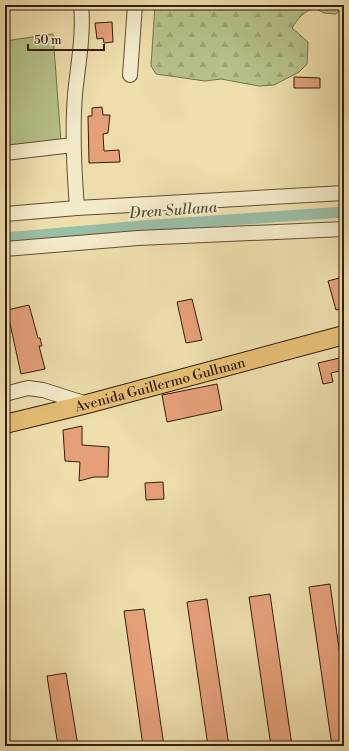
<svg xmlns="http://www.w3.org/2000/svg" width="349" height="751" font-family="'Libre Bodoni',serif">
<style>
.green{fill:#b6c28b;stroke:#75704c}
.forest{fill:url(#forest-firs);stroke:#75704c}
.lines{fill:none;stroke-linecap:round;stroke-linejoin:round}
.canal{stroke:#9abda5;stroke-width:11}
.building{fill:#e5a07a;stroke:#341d0c}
.minor-casing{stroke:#624d34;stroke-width:16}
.major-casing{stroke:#341d0c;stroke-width:20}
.minor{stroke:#f3eac9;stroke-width:14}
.major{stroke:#e6bf76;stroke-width:18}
.labels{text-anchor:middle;stroke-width:3.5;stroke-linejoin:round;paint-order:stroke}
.street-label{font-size:14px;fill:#341d0c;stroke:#f3eac9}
.water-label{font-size:15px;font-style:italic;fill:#534d3a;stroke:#f3eac9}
</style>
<defs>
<pattern id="forest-firs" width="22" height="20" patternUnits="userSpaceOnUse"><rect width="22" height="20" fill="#b6c28b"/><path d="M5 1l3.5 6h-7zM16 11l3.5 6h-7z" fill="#9da677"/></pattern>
</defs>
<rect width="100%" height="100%" fill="#eddeac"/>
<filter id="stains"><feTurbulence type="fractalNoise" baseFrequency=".005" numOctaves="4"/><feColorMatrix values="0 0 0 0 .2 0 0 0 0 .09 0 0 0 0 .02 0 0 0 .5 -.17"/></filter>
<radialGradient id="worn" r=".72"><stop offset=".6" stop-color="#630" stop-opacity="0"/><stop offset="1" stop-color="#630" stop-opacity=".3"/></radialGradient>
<!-- green -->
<polygon class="green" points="53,34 61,142 5,148 5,41"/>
<!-- forest -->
<path class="forest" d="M155 5H344V6L336 14 324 13 315 8C304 11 298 18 292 28L308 42 307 64 299 72 274 85 259 86 221 79 205 81 156 74 151 66Z"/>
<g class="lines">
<!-- canal -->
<polyline class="canal" points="5,238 143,226 344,212"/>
</g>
<!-- building -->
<g class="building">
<polygon points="112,22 113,42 104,43 103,38 97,39 95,23"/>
<polygon points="294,77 320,78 320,88 294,88"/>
<polygon points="102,107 103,115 110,115 108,133 103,134 104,151 119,150 120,162 89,163 88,116 92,116 92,108"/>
<polygon points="343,277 344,308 336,310 328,281"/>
<polygon points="192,299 202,340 186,343 177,302"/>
<polygon points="29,305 38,338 40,338 42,346 39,346 45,369 21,374 7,310"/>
<polygon points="344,357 344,370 331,373 333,382 323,384 318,363"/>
<polygon points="217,384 222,410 167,422 162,395"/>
<polygon points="82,426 82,445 109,447 108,477 94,477 79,481 80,462 65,461 63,430"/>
<polygon points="163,482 164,499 146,500 145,483"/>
<polygon points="330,584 344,684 344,746 332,746 309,587"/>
<polygon points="270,594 292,746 271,746 249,597"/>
<polygon points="207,599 229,746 208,746 187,602"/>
<polygon points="144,609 164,746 143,746 124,611"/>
<polygon points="66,673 78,746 58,746 47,676"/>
</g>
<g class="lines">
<!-- minor casing -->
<g class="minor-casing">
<g id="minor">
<polyline points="130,75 135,5"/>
<polyline points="5,153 73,145"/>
<path d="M77 208C74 170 72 132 75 94 78 65 84 34 81 5"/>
<polyline points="5,214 77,208 344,193"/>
<polyline points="5,249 138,238 344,229"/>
<polyline points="5,394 28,388 43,390 87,404"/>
</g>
</g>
<!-- major casing -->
<g class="major-casing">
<g id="major">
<path id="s1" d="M5 424 87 404 344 335"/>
</g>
</g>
<!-- minor -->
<use href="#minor" class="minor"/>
<!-- major -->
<use href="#major" class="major"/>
</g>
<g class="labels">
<!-- street labels -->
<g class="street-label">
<text dy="5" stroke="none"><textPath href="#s1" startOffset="160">Avenida Guillermo Gullman</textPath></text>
</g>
<!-- water labels -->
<g class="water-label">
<text transform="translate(173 210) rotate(-4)" y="5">Dren Sullana</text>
</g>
</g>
<!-- margin -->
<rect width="349" height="751" fill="none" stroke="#eddeac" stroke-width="20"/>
<rect x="6" y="6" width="337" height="739" fill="none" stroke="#341d0c" stroke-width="2"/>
<rect x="10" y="10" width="329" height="731" fill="none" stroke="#341d0c"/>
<!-- scale -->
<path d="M28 44v6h76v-6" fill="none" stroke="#341d0c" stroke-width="2"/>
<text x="34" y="44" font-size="12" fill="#341d0c" stroke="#f3eac9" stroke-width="3" paint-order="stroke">50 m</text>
<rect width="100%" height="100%" filter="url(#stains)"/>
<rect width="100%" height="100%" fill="url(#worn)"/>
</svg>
